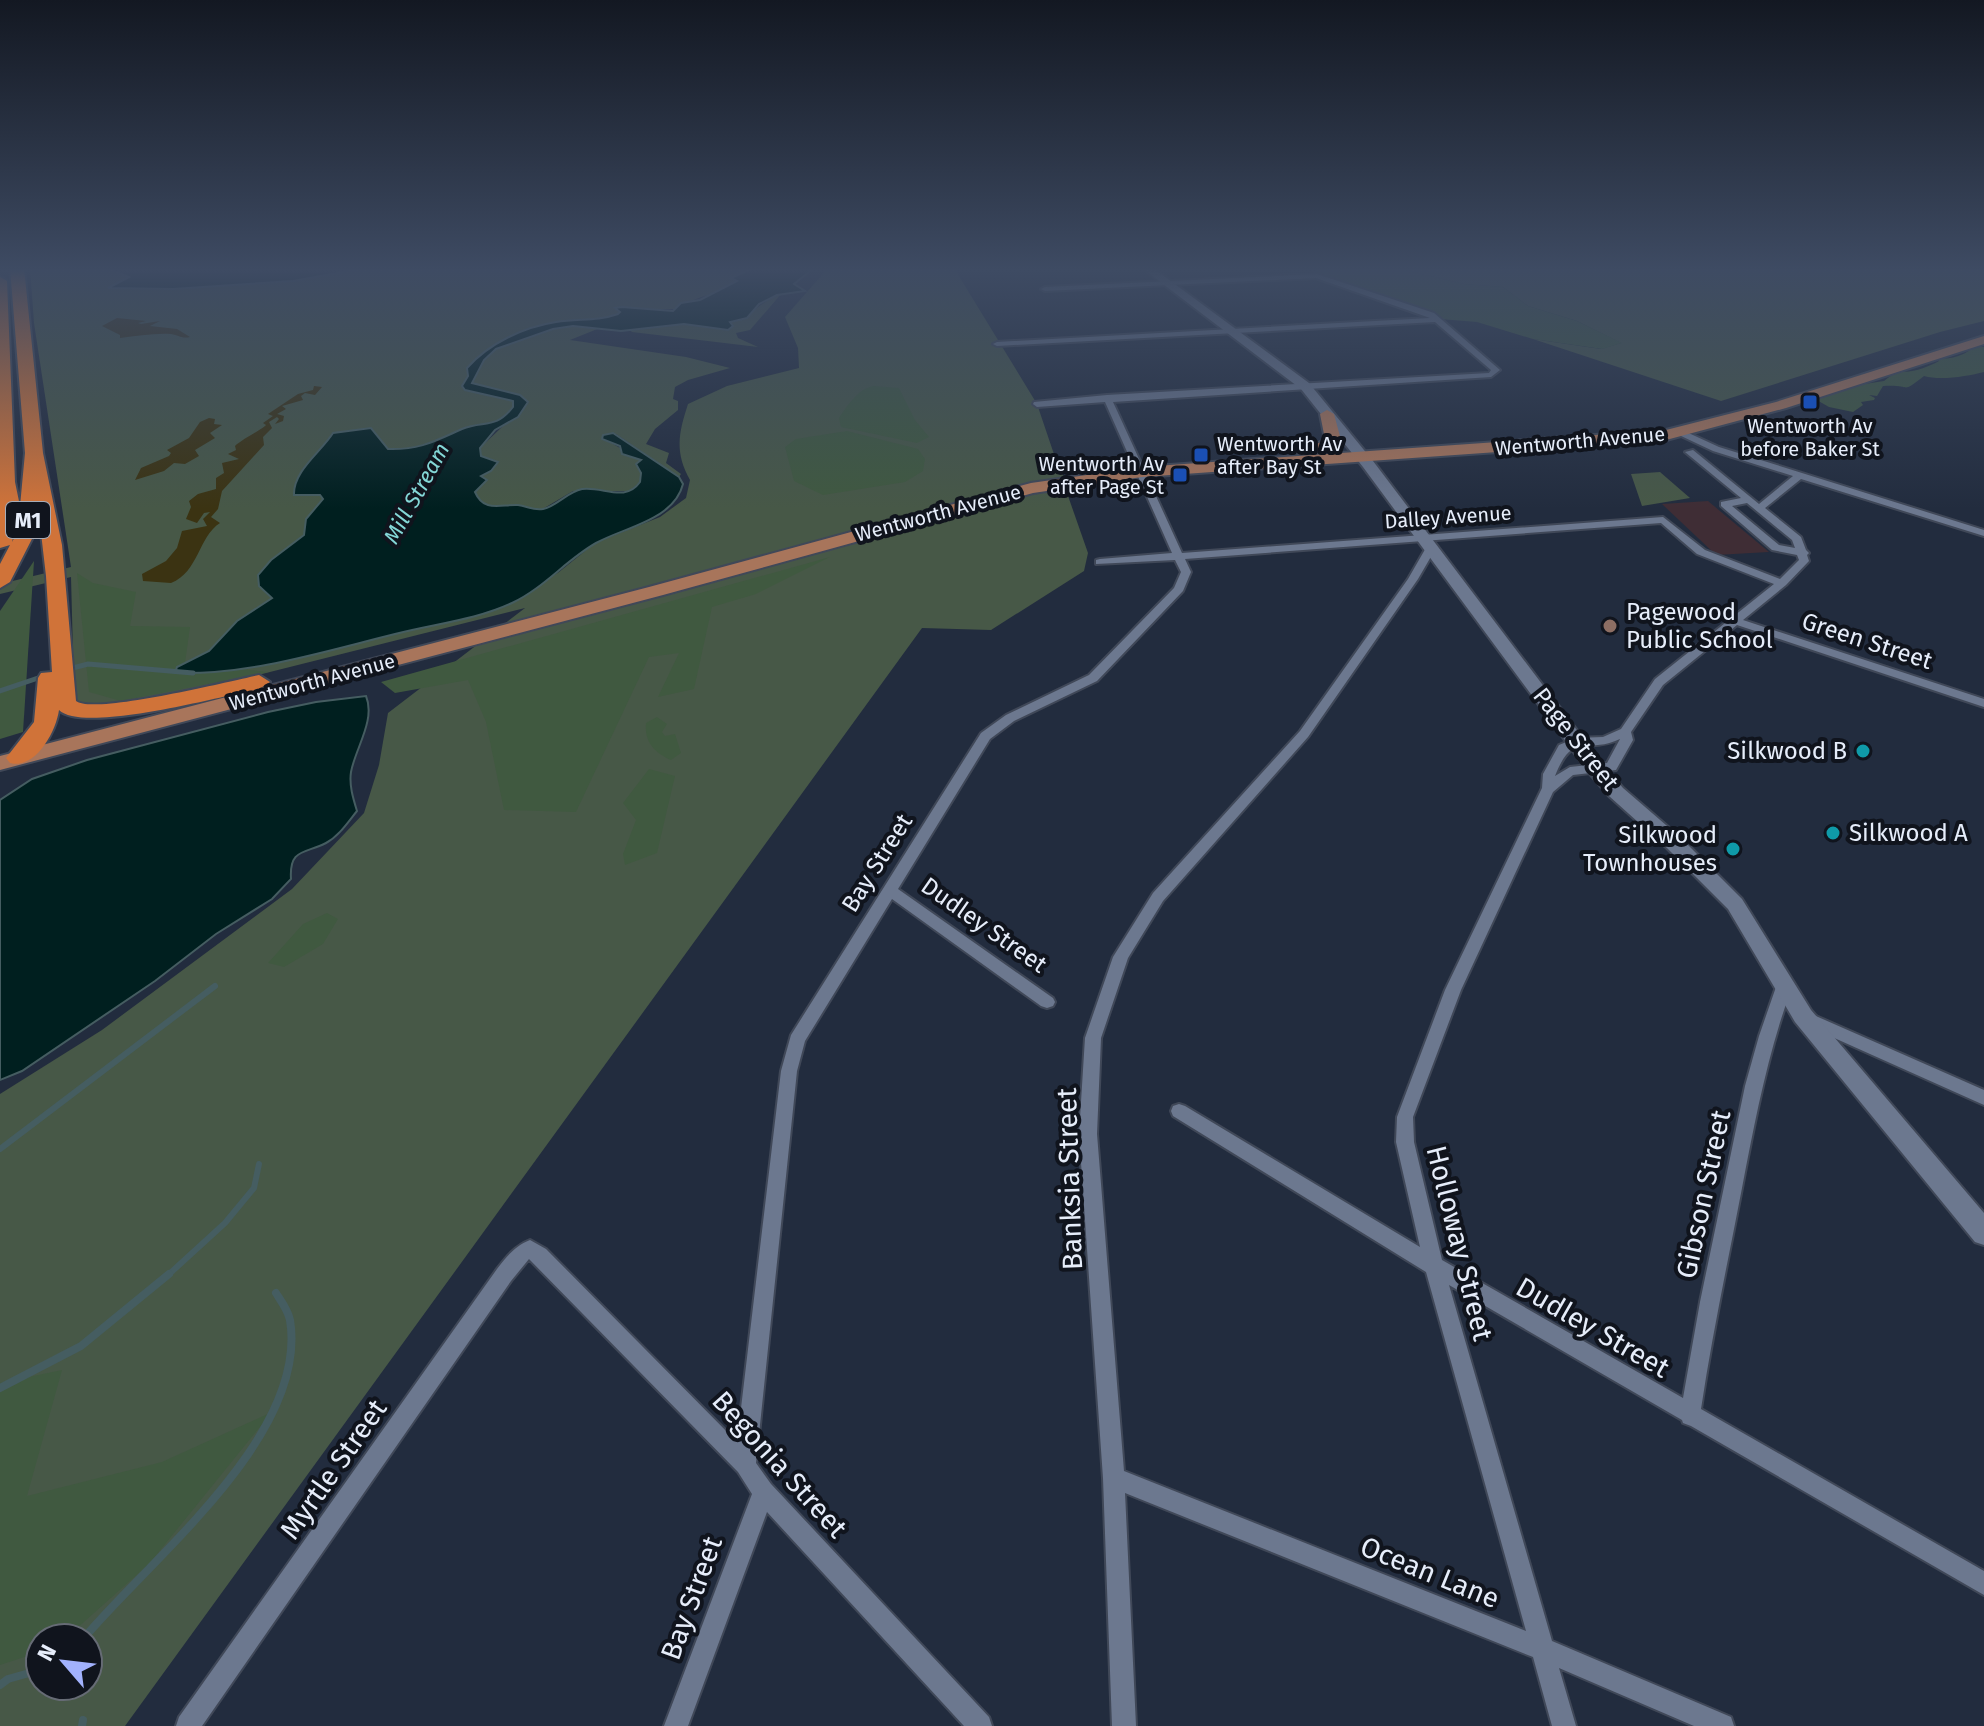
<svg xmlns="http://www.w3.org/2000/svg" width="1984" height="1726" font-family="'Fira Sans',sans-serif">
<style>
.commercial{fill:#3f2d35}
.green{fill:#475847;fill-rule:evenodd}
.forest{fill:#405940}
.sand{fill:#3b3312}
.water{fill:#001f1f;stroke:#455d61;stroke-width:2}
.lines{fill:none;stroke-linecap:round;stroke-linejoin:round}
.stream-far2{stroke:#455d61;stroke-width:5}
.stream-far1{stroke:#455d61;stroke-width:6}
.stream{stroke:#455d61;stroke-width:8}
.street-casing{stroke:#404858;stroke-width:4}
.secondary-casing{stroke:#404858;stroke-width:4}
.primary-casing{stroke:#404858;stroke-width:4}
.highway-casing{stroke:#404858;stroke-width:4}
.street{fill:#6c788f;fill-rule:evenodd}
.secondary{fill:#6c788f;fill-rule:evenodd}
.primary{fill:#a8755b;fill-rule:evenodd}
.highway{fill:#d07339;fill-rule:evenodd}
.transit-dot{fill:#1a4fb4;stroke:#10141d;stroke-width:3}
.education-dot{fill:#8d6e63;stroke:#10141d;stroke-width:3}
.culture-dot{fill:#0f9aa8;stroke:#10141d;stroke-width:3}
.labels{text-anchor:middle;stroke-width:8;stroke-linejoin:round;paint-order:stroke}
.far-poi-label{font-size:20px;fill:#e6edfa;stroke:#10141d}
.far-street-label{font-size:20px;fill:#e6edfa;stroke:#10141d}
.far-water-label{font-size:22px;font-style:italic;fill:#84d7d7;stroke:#10141d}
.shield{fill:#10141d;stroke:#a6acb8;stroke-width:2}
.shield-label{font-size:22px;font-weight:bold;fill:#e6edfa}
.poi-label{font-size:24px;fill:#e6edfa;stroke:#10141d;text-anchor:start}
.street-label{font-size:24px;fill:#e6edfa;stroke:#10141d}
.near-street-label{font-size:28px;fill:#e6edfa;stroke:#10141d}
</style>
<rect width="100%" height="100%" fill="#222c3e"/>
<!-- commercial -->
<polygon class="commercial" points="1708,501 1769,552 1716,555 1662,504"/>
<!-- green -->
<g class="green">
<path d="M30 268H753L733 278 737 281C721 294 691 297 678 309H647L570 340 686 357 730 368 688 380 675 387 673 399 678 401V410L655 429 646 444 669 453 666 463 681 474 679 477 616 434 602 439C617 445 628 453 641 460L636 464 641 473 640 482 630 491H573L541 510C532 509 523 505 515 505 498 507 483 510 475 492L486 480 481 476 491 471 494 460 481 456 480 448 528 402 520 395 472 383 465 390 513 401V407C495 430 484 420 462 429 432 442 422 448 389 450L379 439 236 670 337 649 509 604 559 572 595 543 660 517 686 498 690 480C674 452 679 432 688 404L727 386 799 368 798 348 785 317 828 268H954L1037 404 1058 466 1071 489 1067 493 1088 553 1084 571 991 630 922 628 125 1726H0V1094L102 1030 292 889 364 813 379 765 388 713 525 608 250 677 103 709 77 706 74 692 71 577 0 594V584L71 567 34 323ZM40 1638H88V1686H40Z"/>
<polygon points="1396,268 1984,268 1984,321 1940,332 1721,401 1533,339 1601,349 1621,343 1577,321 1528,306 1503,287 1464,284"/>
<path d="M782 293 750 330 736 333 738 338 758 347 632 332 629 329 684 324 728 330 730 322C751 317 761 301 782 293Z"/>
<polygon points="1660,472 1690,498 1642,506 1631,474"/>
</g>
<!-- forest -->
<g class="forest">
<polygon points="1313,268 1396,268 1464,284 1503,287 1528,306 1577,321 1622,343 1602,349 1533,339 1477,322 1440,319 1326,278"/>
<path d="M1974 346 1984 347V372C1968 376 1941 381 1924 376 1899 395 1914 384 1883 386L1877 396 1869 395 1875 398 1874 400 1861 402 1863 405 1853 412 1829 407 1815 399 1858 385 1884 381 1897 371C1911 374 1928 367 1939 361V358C1952 360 1968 354 1974 346Z"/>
<path d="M873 386 899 388 915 420 929 437 917 443 841 427 839 418C848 405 857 390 873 386Z"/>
<polygon points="847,431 918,449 925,459 923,471 905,482 823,495 794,481 785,447 796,439"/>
<polygon points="830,557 756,594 712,607 694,689 658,697 679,653 649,657 576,812 504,810 486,722 468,680 395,693 381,682"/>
<polygon points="34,561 23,732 0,739 0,611"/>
<polygon points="77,573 93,583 136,592 130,626 190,627 185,663 269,672 121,701 89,692"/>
<path d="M657 717 667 724 662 732 665 736 675 734 681 753 671 760C655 753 644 742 646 723Z"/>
<polygon points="649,769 675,776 657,853 625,865 623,854 636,820 623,803"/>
<polygon points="327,913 338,919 323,944 284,967 268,963 303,924"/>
<polygon points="62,1370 27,1496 162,1462 272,1412 149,1564 66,1638 40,1638 40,1652 0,1665 0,1383"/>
</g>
<!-- sand -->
<g class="sand">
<path d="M117 318 146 321 138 323 141 324 160 321 150 326 177 329 190 337C181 339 179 335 171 334 154 333 137 336 120 338V335L102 326Z"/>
<path d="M314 386 322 387 315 395 305 393 301 396 303 400 282 406 286 409 277 414 284 416 283 421 275 424 279 419 277 417 269 422 272 428 263 437 264 445 222 491 218 509 211 517 220 523C198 537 199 572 171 583L143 581 142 574 166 561 177 548 182 531 207 526 203 519 210 512 204 513 197 523 186 519 191 507 189 501 198 494 216 489V478L224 473 222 463 239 459 228 454 236 450 235 446C242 439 263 429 266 425L263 423 273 416 268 414 298 394 313 390Z"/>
<polygon points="209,418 215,419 214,424 222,425 210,433 215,438 195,450 199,456 185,464 174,463 164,471 135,480 141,468 169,456 171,453 167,450 189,438 200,422"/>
</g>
<!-- water -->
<g class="water">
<polygon points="107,268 365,268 293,281 173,289 108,288 129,277"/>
<path d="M753 268H814L794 284 805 291 777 295 759 304 747 318 730 322 733 326 728 330 684 324 621 331 573 326 553 329 496 349 484 360 472 383 520 395 528 402 518 417 495 430 480 448 481 456 498 462 491 471 481 476 487 480 475 492C484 513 501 504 518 505 527 506 534 511 543 509 557 506 567 492 582 489 603 486 625 503 640 482L641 473 636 464 641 460 622 454 620 446 602 439 603 435 613 433 679 477 683 484C674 520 625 527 596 543 566 560 544 588 512 603 476 620 433 624 395 634 322 652 250 675 175 673L177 667 209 651 237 621 272 598 259 586 258 575 271 560 304 535 306 519 323 499 320 495H294C293 471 321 452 333 433L371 428 388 449C420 450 435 441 462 429 484 420 495 430 513 407V401L465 390 462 386 468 376 467 368C489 343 524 327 556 322 579 318 595 322 618 314L620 312 615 308 622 307 673 311 681 303 700 300 737 281 731 278Z"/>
<path d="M366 696C376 720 355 749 351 772 349 785 353 798 357 811 348 822 339 836 326 843 305 854 289 848 291 879L272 899 216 934 155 981 22 1071 0 1080V800L32 779 87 760 268 712 316 702Z"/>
</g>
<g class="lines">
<!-- stream-far2 -->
<g class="stream-far2">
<polyline points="69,669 88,664 193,673"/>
<polyline points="0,691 44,676"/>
</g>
<!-- stream-far1 -->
<g class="stream-far1">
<polyline points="0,1149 215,986"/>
<polyline points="167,1276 225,1223 254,1188 259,1164"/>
</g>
<!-- stream -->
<g class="stream">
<polyline points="0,1388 81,1346 169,1274"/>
<path d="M84 1638C151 1558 309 1435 290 1320 288 1310 281 1301 276 1293"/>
<polyline points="0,1685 8,1679 40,1670"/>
<polyline points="82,1726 83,1720"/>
</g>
<!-- street casing -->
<g class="street-casing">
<g id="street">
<path d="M1317 274 1434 313 1500 370 1491 377 1113 402 1182 553 1663 517 1705 550 1780 579 1799 560 1797 555 1772 550 1721 506V502L1741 498 1685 452 1693 450 1759 504 1793 476 1713 451 1679 435 1678 433 1682 430 1719 447 1984 530V536L1801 479 1765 508 1801 537 1806 550 1809 553 1807 555 1809 561 1786 585 1743 620 1984 699V707L1737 625 1663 685 1631 732 1633 740 1616 770 1573 775 1553 792 1461 990 1413 1117 1414 1142 1442 1260 1683 1398 1700 1302 1745 1086 1759 1036 1776 987 1779 983 1784 981 1789 983 1792 987C1768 1052 1755 1120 1742 1188 1728 1261 1712 1335 1701 1409L1984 1571V1595L1691 1426 1683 1423 1682 1420 1449 1285 1552 1641 1731 1717 1734 1726H1694L1559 1668 1576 1726H1552L1533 1657 1125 1493 1136 1726H1112L1103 1478 1079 1134 1085 1038 1113 957 1153 893 1300 731 1408 579 1427 546 1431 545 1436 548 1418 579 1308 737 1163 901 1128 958 1101 1038 1097 1134 1124 1471 1526 1631 1426 1272 1173 1116 1171 1111 1173 1106 1179 1104 1185 1106 1420 1247 1396 1142 1397 1117 1445 990 1542 788 1543 774 1559 745 1576 738 1603 737 1621 729 1655 679 1774 584 1697 554 1661 523 1185 559 1191 572 1183 591 1097 681 1014 721 990 739 898 889 1053 998 1055 1002 1053 1006 1047 1008 1041 1006 892 899 805 1041 797 1071 756 1463 771 1484 989 1717 992 1726H964L767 1512 688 1726H664L752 1494 738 1472 529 1259 511 1281 202 1726H176L179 1717 497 1269C507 1256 515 1246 530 1240L546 1249 737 1442 781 1071 791 1035 981 733 1006 715 1089 675 1174 588 1181 572 1175 560 1096 564V560L1100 559 1172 553 1105 402 1037 407 1033 404 1034 402 1107 395 1489 373 1491 370 1435 322 997 346 993 344 997 342 1430 318 1316 278 1045 291 1041 289 1045 287ZM1747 503 1792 540 1795 548 1779 545 1732 506ZM1620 739 1607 763 1570 767 1555 776C1573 730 1586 755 1620 739Z"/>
<polygon points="1809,1013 1984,1090 1984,1105 1803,1024 1801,1019 1803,1014"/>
</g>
</g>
<!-- secondary casing -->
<g class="secondary-casing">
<polygon id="secondary" points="1142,268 1153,268 1309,383 1373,461 1604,766 1623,788 1681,838 1742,899 1811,1010 1984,1213 1984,1245 1975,1242 1795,1022 1728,909 1667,848 1609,796 1590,774 1363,467 1301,389"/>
</g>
<!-- primary casing -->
<g class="primary-casing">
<g id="primary">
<polygon points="1984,336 1984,344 1786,408 1666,440 1142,477 1033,493 663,595 0,770 0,756 649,587 1031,483 1142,467 1666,430 1776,402"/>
<path d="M1327 410 1334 414 1341 440C1329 452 1312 455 1295 452V446L1319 443 1325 439 1320 414Z"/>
</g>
</g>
<!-- highway casing -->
<g class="highway-casing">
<path id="highway" d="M10 268H24L43 453 62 545 76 701C93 715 230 681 259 675L270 682 259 689C223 696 83 734 59 710 56 732 35 770 10 763L6 758 34 722 38 678 41 673 52 672 46 576 38 507 35 533 10 582 0 588V564L10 545 0 548V277L7 281 15 482 20 506 25 453ZM19 514 17 533 12 542Z"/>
</g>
<!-- street -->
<use href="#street" class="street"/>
<!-- secondary -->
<use href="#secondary" class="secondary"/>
<!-- primary -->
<use href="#primary" class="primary"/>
<!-- highway -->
<use href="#highway" class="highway"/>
</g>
<!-- sky -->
<linearGradient id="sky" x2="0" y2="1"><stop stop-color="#131822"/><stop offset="0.53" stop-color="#3e4b63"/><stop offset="1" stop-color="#3e4b63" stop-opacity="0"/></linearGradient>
<rect width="1984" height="509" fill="url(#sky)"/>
<!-- markers -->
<g class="transit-dot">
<rect x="1802" y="394" width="16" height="16" rx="4"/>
<rect x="1193" y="447" width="16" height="16" rx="4"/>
<rect x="1172" y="467" width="16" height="16" rx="4"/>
</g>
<circle class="education-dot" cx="1610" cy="626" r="8"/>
<g class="culture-dot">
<circle cx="1863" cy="751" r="8"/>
<circle cx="1833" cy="833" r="8"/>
<circle cx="1733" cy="849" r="8"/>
</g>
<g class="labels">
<!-- far-poi labels -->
<g class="far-poi-label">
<text x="1810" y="433">Wentworth Av<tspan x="1810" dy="23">before Baker St</tspan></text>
<text x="1217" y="451" text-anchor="start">Wentworth Av<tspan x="1217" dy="23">after Bay St</tspan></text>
<text x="1164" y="471" text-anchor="end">Wentworth Av<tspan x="1164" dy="23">after Page St</tspan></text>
</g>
<!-- far-street labels -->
<g class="far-street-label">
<text transform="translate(1580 441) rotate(-5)" y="7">Wentworth Avenue</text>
<text transform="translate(938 513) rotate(-15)" y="7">Wentworth Avenue</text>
<text transform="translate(1448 517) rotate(-4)" y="7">Dalley Avenue</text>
<text transform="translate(312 682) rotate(-15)" y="7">Wentworth Avenue</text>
</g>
<!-- far-water labels -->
<g class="far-water-label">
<text transform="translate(416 493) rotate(-61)" y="8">Mill Stream</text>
</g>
<!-- shield labels -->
<rect class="shield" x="6" y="502" width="44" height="36" rx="6"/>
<g class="shield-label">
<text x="28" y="528">M1</text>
</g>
<!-- poi labels -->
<g class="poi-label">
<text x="1626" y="620">Pagewood<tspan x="1626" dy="28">Public School</tspan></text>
<text x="1847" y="759" text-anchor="end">Silkwood B</text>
<text x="1849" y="841">Silkwood A</text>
<text x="1717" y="843" text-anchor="end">Silkwood<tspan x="1717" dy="28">Townhouses</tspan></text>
</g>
<!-- street labels -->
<g class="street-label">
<text transform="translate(1867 641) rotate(18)" y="8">Green Street</text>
<text transform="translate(1576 739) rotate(52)" y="8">Page Street</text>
<text transform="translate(877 863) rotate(-58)" y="8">Bay Street</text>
<text transform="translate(984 925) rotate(35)" y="8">Dudley Street</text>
</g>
<!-- near-street labels -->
<g class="near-street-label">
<text transform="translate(1069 1179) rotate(-92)" y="10">Banksia Street</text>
<text transform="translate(1703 1194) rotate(-78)" y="10">Gibson Street</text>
<text transform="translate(1460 1243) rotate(76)" y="10">Holloway Street</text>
<text transform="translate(1593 1327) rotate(30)" y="10">Dudley Street</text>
<text transform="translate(780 1464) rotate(48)" y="10">Begonia Street</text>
<text transform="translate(333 1469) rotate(-55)" y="10">Myrtle Street</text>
<text transform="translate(1430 1572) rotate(22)" y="10">Ocean Lane</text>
<text transform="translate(691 1598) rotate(-70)" y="10">Bay Street</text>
</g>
</g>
<!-- north arrow -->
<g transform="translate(64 1662) rotate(298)"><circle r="38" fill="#10141d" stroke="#666b75" stroke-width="2"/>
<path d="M0-6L14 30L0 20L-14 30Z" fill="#a2b2fd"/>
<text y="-12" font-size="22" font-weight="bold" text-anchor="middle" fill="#e6edfa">N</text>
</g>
</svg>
